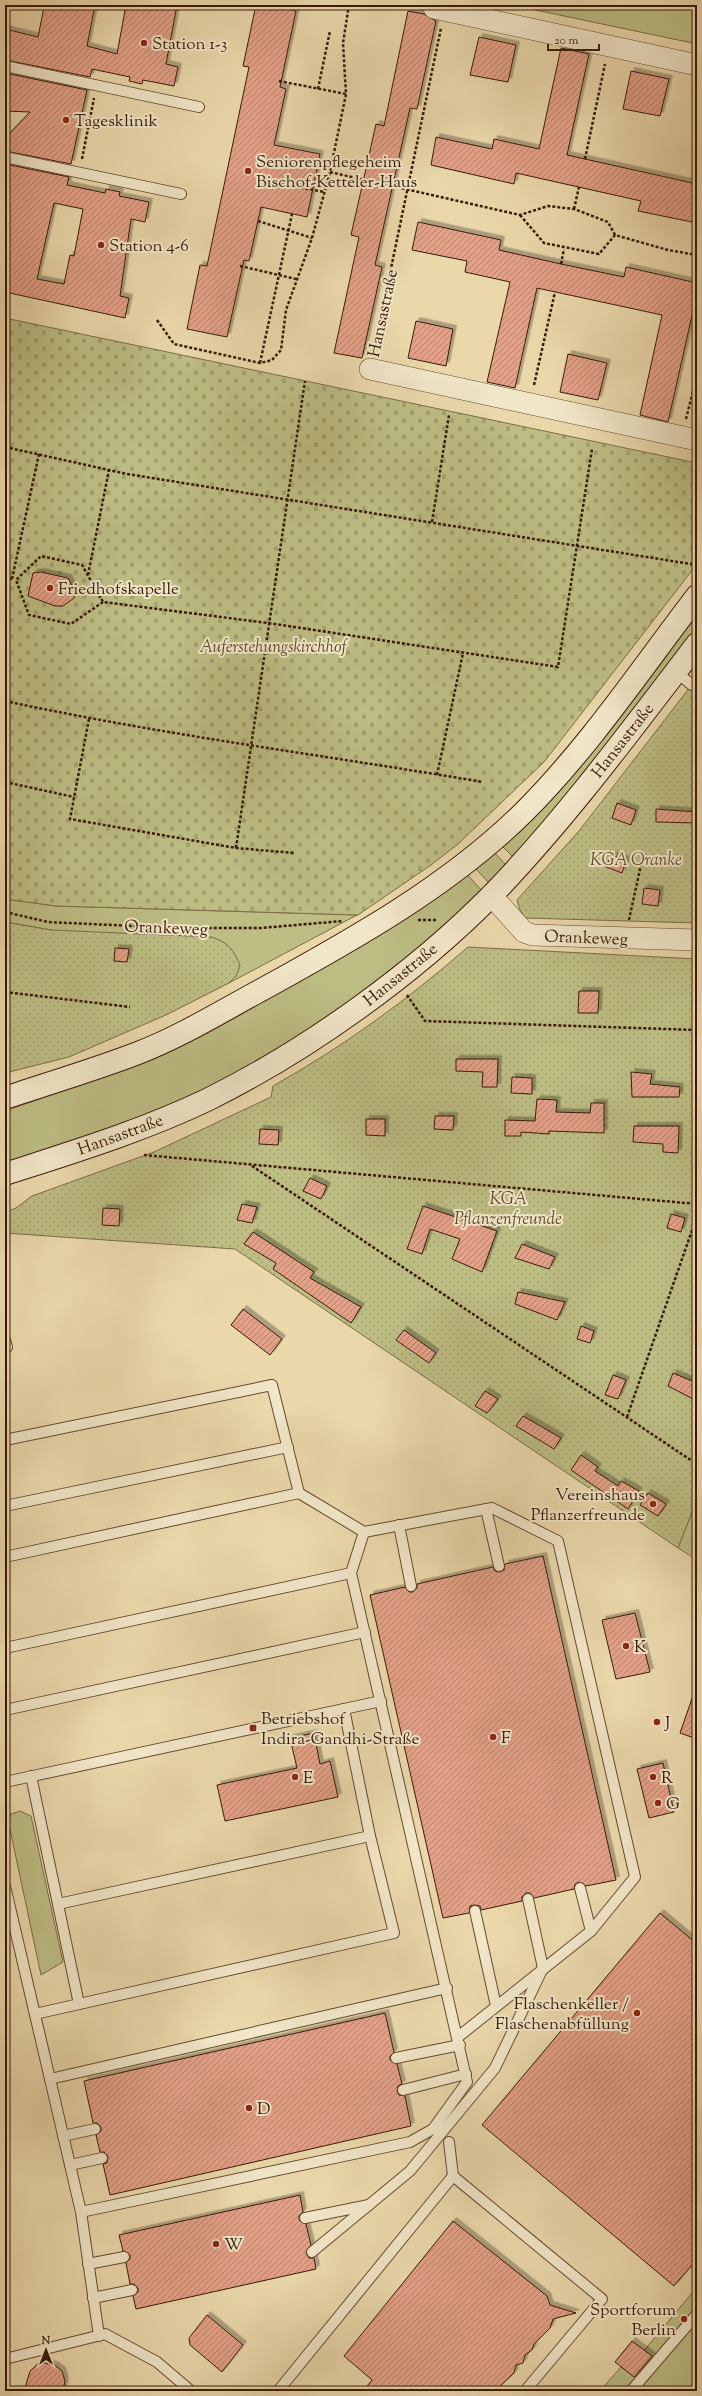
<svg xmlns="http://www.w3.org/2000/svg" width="702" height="2396" font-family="'Sorts Mill Goudy',serif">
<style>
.green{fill:#bdbd84;stroke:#7b6c46}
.cemetery{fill:url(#cemetery-stones);stroke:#7b6c46}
.garden{fill:url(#garden-dots);stroke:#7b6c46}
.building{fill:url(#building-hatch);stroke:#391a08;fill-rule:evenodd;filter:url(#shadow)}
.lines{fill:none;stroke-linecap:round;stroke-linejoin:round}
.service-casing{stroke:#654a31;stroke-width:12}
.minor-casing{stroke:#654a31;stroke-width:22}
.secondary-casing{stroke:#391a08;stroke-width:24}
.path{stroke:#391a08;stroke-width:2.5;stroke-dasharray:3 2;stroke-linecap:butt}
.service{stroke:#f1e6c8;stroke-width:10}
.minor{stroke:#f1e6c8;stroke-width:21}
.secondary{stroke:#f1e6c8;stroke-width:22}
.poi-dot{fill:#8f2418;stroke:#f1e6c8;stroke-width:1.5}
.labels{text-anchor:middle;stroke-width:4;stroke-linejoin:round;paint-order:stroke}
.poi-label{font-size:17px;fill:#391a08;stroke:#f1e6c8;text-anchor:start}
.street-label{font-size:17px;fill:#391a08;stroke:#f1e6c8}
.park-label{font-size:17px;font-style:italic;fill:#614b2d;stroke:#f1e6c8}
</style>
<defs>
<pattern id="cemetery-stones" width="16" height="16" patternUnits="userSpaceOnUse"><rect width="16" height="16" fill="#bdbd84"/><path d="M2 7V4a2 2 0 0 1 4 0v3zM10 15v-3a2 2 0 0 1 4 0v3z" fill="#a3a270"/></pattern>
<pattern id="garden-dots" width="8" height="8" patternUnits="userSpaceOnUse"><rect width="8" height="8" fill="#bdbd84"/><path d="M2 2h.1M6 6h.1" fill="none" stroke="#a3a270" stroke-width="1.8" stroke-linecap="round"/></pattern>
<pattern id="building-hatch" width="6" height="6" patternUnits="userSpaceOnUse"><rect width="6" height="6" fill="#e2a189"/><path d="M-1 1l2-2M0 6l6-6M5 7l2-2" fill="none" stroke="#b8826e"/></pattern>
<filter id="shadow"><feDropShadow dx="3.5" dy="-3.5" stdDeviation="0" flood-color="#0004"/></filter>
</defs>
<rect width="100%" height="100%" fill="#ead8ab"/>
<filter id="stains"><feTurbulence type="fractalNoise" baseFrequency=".005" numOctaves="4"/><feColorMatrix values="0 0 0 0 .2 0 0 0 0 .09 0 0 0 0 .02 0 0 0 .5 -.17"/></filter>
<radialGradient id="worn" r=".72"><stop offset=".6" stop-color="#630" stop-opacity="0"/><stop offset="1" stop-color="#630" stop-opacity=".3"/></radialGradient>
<!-- green -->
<g class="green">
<polygon points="512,5 697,5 697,44"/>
<polygon points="697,609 697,632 569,799 515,859 500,844"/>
<polygon points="492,850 507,866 489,883 474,867"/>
<path d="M466 873 482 891C422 949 357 1002 285 1046 198 1099 101 1132 5 1166V1111L83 1084 197 1035Z"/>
<polygon points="5,899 56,906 357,915 229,983 236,976 51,930 5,922"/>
<polygon points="697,1499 697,1560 678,1548"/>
<polygon points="20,1811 31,1816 63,1962 41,1975 8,1820 11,1814"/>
<polygon points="697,2287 697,2391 600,2391 621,2367 627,2371"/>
</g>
<!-- cemetery -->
<polygon class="cemetery" points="5,318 697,463 697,564 544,762 458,844 431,865 358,915 56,906 5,899"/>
<!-- garden -->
<g class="garden">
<polygon points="697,678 697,923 525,918 520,910 517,900 579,831"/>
<path d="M5 922 51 930 211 937C227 941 235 951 240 966L236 976 229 983 166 1015 69 1057 5 1073Z"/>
<path d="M468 947 697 959V1499L678 1548 235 1249 5 1233V1212L16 1208 32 1196 154 1152 271 1097 273 1086C344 1046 406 1001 468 947Z"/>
</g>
<!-- building -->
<g class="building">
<polygon points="48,5 95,5 87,46 117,54 126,5 177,5 166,64 178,67 174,86 143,80 142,84 129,81 130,77 92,69 90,77 5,60 5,29 38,37 44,7 47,8"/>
<polygon points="256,5 270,5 296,11 280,87 286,89 274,145 320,154 307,217 261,207 249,261 244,260 227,337 187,329 200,265 207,266 249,67 243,66"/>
<polygon points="408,11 424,14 436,21 417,109 410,108 375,265 382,267 362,358 334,353 359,237 351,235 376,124 384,126"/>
<polygon points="479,37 516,45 508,82 470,75"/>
<polygon points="561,48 589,54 567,155 697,184 697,223 638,211 641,201 516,173 514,184 431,165 436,137 492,149 494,139 539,149"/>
<polygon points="631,71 669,79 660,116 623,109"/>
<polygon points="5,73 87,90 71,164 5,151 5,138 30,112 5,111"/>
<path d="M5 164 69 177 67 185 105 193 106 189 120 192 119 196 149 202 145 222 131 219 120 296 129 298 125 318 5 292ZM54 203 83 209 74 256 70 255 64 284 37 279Z"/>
<polygon points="418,222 501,240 499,250 561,264 624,277 626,267 697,283 697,312 693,311 668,422 640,415 662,315 537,288 515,388 487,382 510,282 465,272 467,261 412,250"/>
<polygon points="416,321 453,329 446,366 408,358"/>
<polygon points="568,354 607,363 598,400 560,392"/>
<polygon points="41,572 68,578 75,591 74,598 63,606 55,606 28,596 33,573"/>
<polygon points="617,803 636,810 631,825 612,818"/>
<polygon points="656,809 697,812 697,823 656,822"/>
<polygon points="611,855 626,860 622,873 606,867"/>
<polygon points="644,888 660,890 658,906 642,904"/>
<polygon points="115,948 129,949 127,962 114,961"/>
<polygon points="579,991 599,991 598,1013 578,1013"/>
<polygon points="456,1059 498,1059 497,1087 482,1087 483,1072 456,1071"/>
<polygon points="631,1072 652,1074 650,1084 680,1087 679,1097 632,1097"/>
<polygon points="512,1077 532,1078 532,1094 511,1093"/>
<polygon points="537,1099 557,1100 556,1112 590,1113 591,1103 604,1103 604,1133 549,1131 549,1134 521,1132 521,1136 505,1136 505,1120 535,1121"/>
<polygon points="435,1116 454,1116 453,1130 434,1129"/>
<polygon points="366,1119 385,1119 385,1136 366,1135"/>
<polygon points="634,1126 679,1126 678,1153 663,1152 663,1144 633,1142"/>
<polygon points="260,1129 279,1130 278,1145 259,1144"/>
<polygon points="310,1178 327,1186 321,1199 303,1191"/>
<polygon points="242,1204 257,1207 252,1223 237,1220"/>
<polygon points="423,1206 497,1231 482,1272 452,1259 460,1239 430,1229 422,1254 407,1249"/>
<polygon points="103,1208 120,1209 119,1226 102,1225"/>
<polygon points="671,1214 685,1218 681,1232 667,1228"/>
<polygon points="253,1232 314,1272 310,1278 361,1307 351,1323 273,1269 276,1263 244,1244"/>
<polygon points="522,1244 555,1257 549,1269 515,1258"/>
<polygon points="518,1292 565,1302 557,1320 515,1304"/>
<polygon points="243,1309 282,1339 270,1355 231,1325"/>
<polygon points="581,1326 594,1331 590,1343 577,1339"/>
<polygon points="404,1330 436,1353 429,1363 396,1340"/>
<polygon points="673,1373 697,1383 697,1401 668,1386"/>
<polygon points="613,1375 626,1380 618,1399 605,1395"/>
<polygon points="485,1391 498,1399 487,1413 475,1406"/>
<polygon points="523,1416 561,1438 554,1449 516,1426"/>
<polygon points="581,1455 598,1467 595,1471 618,1486 621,1481 639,1491 628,1509 571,1470"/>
<polygon points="648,1493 666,1504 658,1516 640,1505"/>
<polygon points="543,1556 616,1880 586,1886 579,1882 575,1884 574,1889 534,1898 530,1893 526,1893 522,1897 522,1901 481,1910 480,1906 474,1905 470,1906 469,1913 443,1918 370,1595 405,1587 409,1592 413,1592 417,1588 417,1584 493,1567 495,1571 500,1572 504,1570 505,1564"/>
<polygon points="635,1613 650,1672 616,1679 602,1620"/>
<polygon points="695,1690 697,1691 697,1739 680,1733"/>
<polygon points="314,1733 320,1764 330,1761 338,1797 225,1821 217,1785 297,1768 290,1738"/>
<polygon points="663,1763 674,1812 649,1818 637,1769"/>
<polygon points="660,1913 697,1944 697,2259 674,2286 482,2125"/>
<polygon points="385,2013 394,2052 390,2056 390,2060 397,2064 402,2084 398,2086 397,2091 399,2095 405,2096 411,2126 110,2195 103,2164 107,2163 108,2156 104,2152 100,2152 96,2135 101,2131 101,2127 97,2123 93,2123 84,2081"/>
<polygon points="300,2195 303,2212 299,2216 299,2220 306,2224 311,2245 306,2253 309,2258 314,2258 316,2269 136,2309 133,2296 138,2292 138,2288 134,2284 130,2284 126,2263 130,2259 130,2255 123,2251 119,2235"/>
<polygon points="453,2221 547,2296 550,2305 576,2313 553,2319 550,2328 534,2344 532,2350 525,2355 523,2363 516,2365 514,2373 495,2391 363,2391 372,2380 344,2356"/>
<polygon points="207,2315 243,2345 222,2372 190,2345 189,2338"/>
<polygon points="632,2341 652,2356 634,2377 615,2362"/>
<polygon points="46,2363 56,2366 62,2371 65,2381 63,2391 24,2391 30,2371 38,2364"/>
</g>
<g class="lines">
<!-- service casing -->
<g class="service-casing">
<g id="service">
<polyline points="5,66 199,107"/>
<polyline points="5,157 181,194"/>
<polyline points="676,672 692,685"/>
<polyline points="5,1340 7,1347"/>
<polyline points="5,1440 272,1385 299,1493 364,1532 492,1508 558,1541 635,1877 591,1931 458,2037"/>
<polyline points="5,1506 288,1447"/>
<polyline points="486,1509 499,1566"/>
<polyline points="399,1525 411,1586"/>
<polyline points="5,1557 299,1493"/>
<polyline points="5,1648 351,1573"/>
<polyline points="5,1710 365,1632"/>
<polyline points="31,1776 79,2004"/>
<polyline points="5,1782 381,1701"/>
<polyline points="5,1886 81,2212 99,2336"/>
<polyline points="580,1888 591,1931"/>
<polyline points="58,1904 370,1836 344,1709"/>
<polyline points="475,1911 496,2006"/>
<polyline points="35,2014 394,1933 370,1836"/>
<polyline points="396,2058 460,2045"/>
<polyline points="50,2079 447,1988"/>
<polyline points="403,2090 466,2074"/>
<polyline points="63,2136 95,2129"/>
<polyline points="449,2142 453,2176"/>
<polyline points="70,2165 102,2158"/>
<polyline points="81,2212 410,2142 433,2129 467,2082 351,1573 364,1532"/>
<polyline points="305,2218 369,2205"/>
<polyline points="312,2252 410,2171 495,2068 543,1968 528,1899"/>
<polyline points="88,2264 124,2257"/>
<polyline points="93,2298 132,2290"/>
<polyline points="5,2359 105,2334 157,2362 191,2391"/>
<polyline points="278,2391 453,2176 602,2299 525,2391"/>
<polyline points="631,2391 697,2314"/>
</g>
</g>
<!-- minor casing -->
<g class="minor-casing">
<g id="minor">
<polyline points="434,8 697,65"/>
<polyline points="370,369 697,440"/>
<polyline points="491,895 524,932 533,935 697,940"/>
</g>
</g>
<!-- secondary casing -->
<g class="secondary-casing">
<g id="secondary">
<path d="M5 1098C49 1083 94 1070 138 1053 182 1036 222 1011 263 989 354 939 449 886 524 812 589 747 641 669 697 596"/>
<path d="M5 1174C73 1152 142 1131 207 1100 308 1050 414 974 493 894 567 817 632 729 697 644"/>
</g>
</g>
<!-- path -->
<g class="path">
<polyline points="279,81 346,94"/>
<polyline points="318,89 330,31"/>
<polyline points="82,159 94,98"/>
<polyline points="585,159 605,64"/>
<polyline points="330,172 364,180"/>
<polyline points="266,181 324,192"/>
<polyline points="392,186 520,215 548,206 574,209 608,222 615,235"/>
<polyline points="574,209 579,187"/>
<polyline points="520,215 544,243 599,254 615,235 668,250 697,255"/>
<polyline points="258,221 312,238"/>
<polyline points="561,264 564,249"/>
<polyline points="240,266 296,279"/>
<polyline points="157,320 174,344 260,363 272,360 281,350 286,310 312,238 330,172 346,94 343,43 349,5"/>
<polyline points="374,350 441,28"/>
<polyline points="260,363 292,214"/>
<polyline points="534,385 555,292"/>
<polyline points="686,419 697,375"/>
<polyline points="5,447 127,474 697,565"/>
<polyline points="432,522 449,415"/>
<polyline points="88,575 109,470"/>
<polyline points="5,578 12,579"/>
<polyline points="12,579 39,454"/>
<polyline points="103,602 71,624 29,615 16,580 41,556 82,565 103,602 268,623 558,667 592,449"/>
<path d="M5 701C163 735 323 755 483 782"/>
<polyline points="89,719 70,819 236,848 294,853"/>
<polyline points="437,775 463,653"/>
<polyline points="5,782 74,797"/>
<polyline points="236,848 305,381"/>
<polyline points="5,912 48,922 175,928 261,928 343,921"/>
<polyline points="418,920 437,920"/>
<polyline points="629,920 642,860"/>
<polyline points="5,992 130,1007"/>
<polyline points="407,995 425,1021 697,1030"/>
<polyline points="144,1155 697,1204"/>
<polyline points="252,1166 695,1463"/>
<polyline points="627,1417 697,1216"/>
</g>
<!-- service -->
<use href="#service" class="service"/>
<!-- minor -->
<use href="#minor" class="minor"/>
<!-- secondary -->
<use href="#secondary" class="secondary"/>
</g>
<!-- markers -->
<g class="poi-dot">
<circle cx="144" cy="43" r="4"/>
<circle cx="66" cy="120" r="4"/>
<circle cx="248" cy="171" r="4"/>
<circle cx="101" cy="245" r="4"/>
<circle cx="50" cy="588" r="4"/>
<circle cx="653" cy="1504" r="4"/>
<circle cx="626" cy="1646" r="4"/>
<circle cx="657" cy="1722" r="4"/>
<rect x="249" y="1724" width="8" height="8" rx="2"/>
<circle cx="493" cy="1737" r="4"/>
<circle cx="295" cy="1777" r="4"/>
<circle cx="653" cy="1777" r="4"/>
<circle cx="658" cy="1803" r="4"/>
<circle cx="637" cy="2013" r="4"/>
<circle cx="249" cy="2108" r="4"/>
<circle cx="216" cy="2244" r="4"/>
<circle cx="684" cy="2319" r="4"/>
</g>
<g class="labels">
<!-- poi labels -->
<g class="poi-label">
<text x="152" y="49">Station 1-3</text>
<text x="74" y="126">Tagesklinik</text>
<text x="256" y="167">Seniorenpflegeheim<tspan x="256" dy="20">Bischof-Ketteler-Haus</tspan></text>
<text x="109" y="251">Station 4-6</text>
<text x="58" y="594">Friedhofskapelle</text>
<text x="645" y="1500" text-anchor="end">Vereinshaus<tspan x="645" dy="20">Pflanzerfreunde</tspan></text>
<text x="634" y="1652">K</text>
<text x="261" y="1724">Betriebshof<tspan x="261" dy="20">Indira-Gandhi-Straße</tspan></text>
<text x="665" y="1728">J</text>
<text x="501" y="1743">F</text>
<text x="303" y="1783">E</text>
<text x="661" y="1783">R</text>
<text x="666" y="1809">G</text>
<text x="629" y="2009" text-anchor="end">Flaschenkeller /<tspan x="629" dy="20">Flaschenabfüllung</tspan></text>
<text x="257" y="2114">D</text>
<text x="224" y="2250">W</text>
<text x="676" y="2315" text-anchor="end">Sportforum<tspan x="676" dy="20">Berlin</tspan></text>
</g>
<!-- street labels -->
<g class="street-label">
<text transform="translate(382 313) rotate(-78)" y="6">Hansastraße</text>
<text transform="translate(622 740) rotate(-52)" y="6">Hansastraße</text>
<text transform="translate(166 927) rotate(2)" y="6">Orankeweg</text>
<text transform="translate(586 937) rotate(2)" y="6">Orankeweg</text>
<text transform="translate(400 974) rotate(-39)" y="6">Hansastraße</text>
<text transform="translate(120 1134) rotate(-20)" y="6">Hansastraße</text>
</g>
<!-- park labels -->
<g class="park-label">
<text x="273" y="652">Auferstehungskirchhof</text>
<text x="636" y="865">KGA Oranke</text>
<text x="508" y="1204">KGA<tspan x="508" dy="20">Pflanzenfreunde</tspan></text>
</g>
</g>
<!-- margin -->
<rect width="702" height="2396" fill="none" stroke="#ead8ab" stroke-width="20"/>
<rect x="6" y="6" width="690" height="2384" fill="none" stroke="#391a08" stroke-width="2"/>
<rect x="10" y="10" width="682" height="2376" fill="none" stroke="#391a08"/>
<!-- north arrow -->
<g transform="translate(46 2350)" stroke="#f1e6c8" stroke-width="3" paint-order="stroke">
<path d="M0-3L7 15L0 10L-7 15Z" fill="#391a08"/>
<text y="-6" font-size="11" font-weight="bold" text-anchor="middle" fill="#391a08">N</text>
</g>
<!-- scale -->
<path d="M548 44v6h51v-6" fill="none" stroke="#391a08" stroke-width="2"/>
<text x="554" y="44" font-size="12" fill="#391a08" stroke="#f1e6c8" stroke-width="3" paint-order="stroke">20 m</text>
<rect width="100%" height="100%" filter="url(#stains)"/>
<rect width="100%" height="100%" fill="url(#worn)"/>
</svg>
